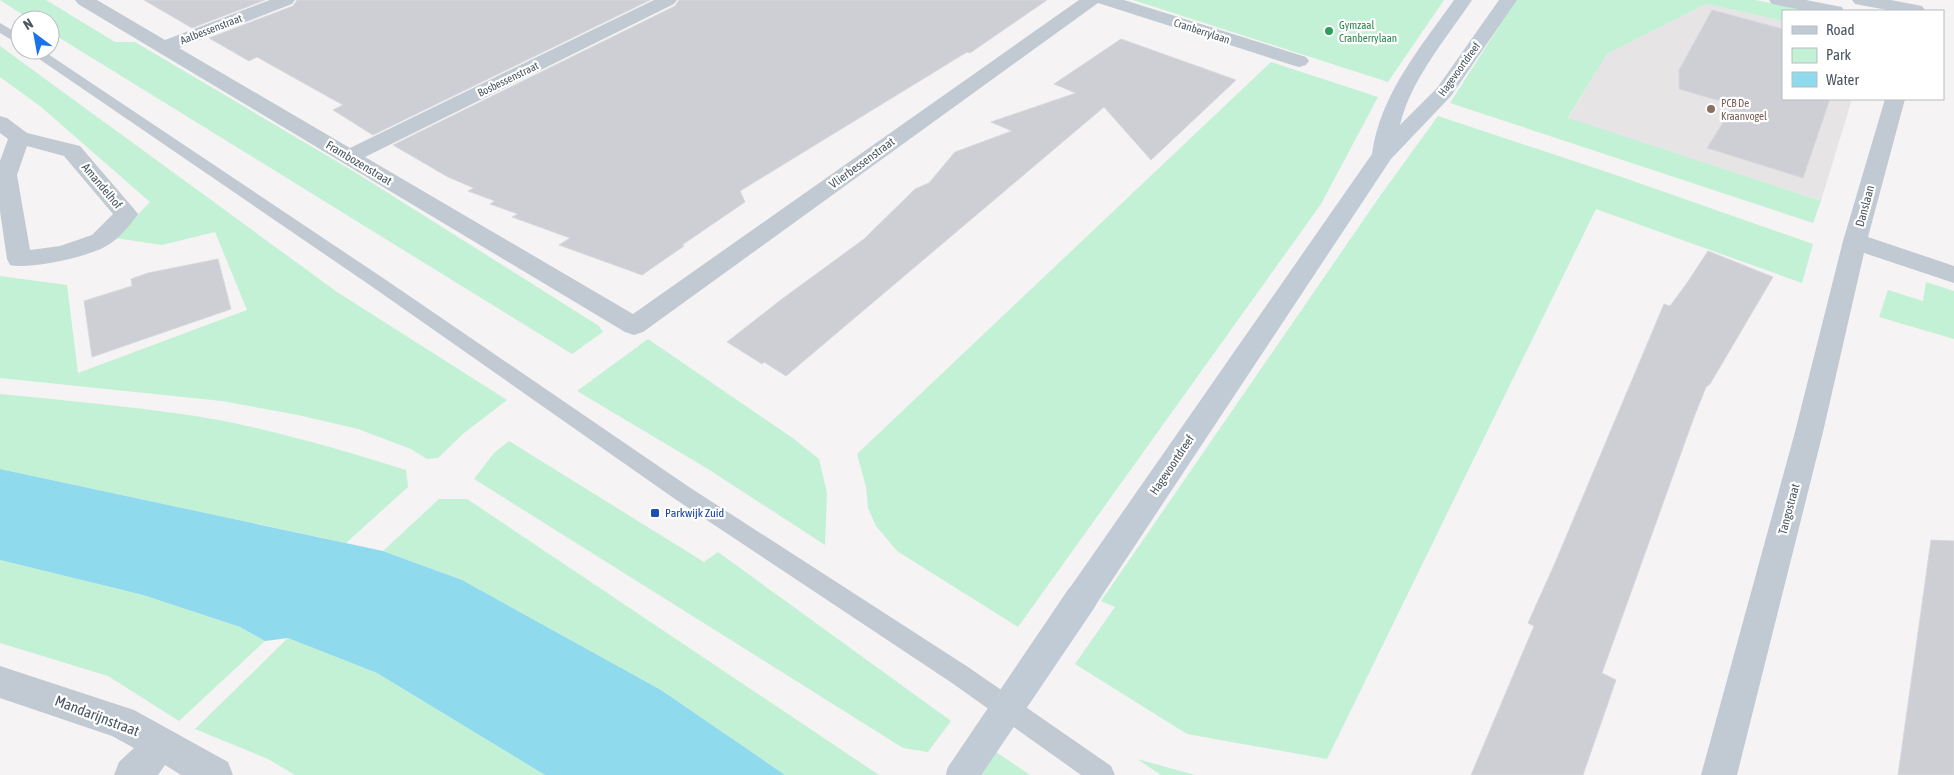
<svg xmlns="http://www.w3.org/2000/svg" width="1954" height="775" font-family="'Asap Condensed',sans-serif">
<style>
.education{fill:#e6e4e5}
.green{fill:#c3f1d5}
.water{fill:#90daee}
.building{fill:#cdcfd5;stroke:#d7d9de}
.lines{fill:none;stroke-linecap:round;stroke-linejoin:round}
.service{fill:#c1cad2;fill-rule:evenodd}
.minor{fill:#c1cad2;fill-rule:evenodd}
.secondary{fill:#c1cbd6;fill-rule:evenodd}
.secondary-bridge{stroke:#c1cbd6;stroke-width:32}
.leisure-dot{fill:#2e9e5b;stroke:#fff;stroke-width:2}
.education-dot{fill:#8d6e63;stroke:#fff;stroke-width:2}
.transit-dot{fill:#1a4fb4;stroke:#fff;stroke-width:2}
.labels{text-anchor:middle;stroke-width:4.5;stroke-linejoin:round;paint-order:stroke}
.far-leisure-label{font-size:11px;fill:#27864d;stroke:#fff;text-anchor:start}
.far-street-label{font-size:11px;fill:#4a5661;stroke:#fff}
.far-education-label{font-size:11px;fill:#785e54;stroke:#fff;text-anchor:start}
.street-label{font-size:12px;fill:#4a5661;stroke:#fff}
.transit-label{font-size:12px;fill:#164399;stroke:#fff;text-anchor:start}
.near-street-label{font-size:15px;fill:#4a5661;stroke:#fff}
</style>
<rect width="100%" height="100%" fill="#f5f3f3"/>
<!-- education -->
<polygon class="education" points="1706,4 1783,21 1783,99 1852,99 1821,201 1568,119 1607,54"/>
<!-- green -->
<g class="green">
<polygon points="0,0 46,0 115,42 135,42 358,174 599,326 603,332 572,354 50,32 50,20 31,20"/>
<polygon points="1133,0 1444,0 1388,82"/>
<polygon points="1516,0 1755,0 1813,11 1783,11 1783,21 1706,4 1607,54 1568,118 1821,201 1813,223 1450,103"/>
<polygon points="0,46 337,292 507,400 464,433 438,458 427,459 411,449 358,429 298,415 222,401 0,378 0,276 67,285 78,373 247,310 215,232 162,245 115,238 150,202 40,106 0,77"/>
<polygon points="1271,62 1378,97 1321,204 1018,627 897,551 876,526 868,508 866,487 857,454"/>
<polygon points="1438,116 1613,174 1813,244 1802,283 1596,209 1327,759 1187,734 1075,664 1115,607 1101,601 1380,196"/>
<polygon points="1926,282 1954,291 1954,339 1879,317 1888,290 1923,301"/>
<polygon points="648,339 794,439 819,459 827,493 825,545 708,469 577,391"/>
<path d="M0 394C63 400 126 406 189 415 262 426 335 448 406 470L408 487 346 543 0 469Z"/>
<polygon points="509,441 704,562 718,552 951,721 928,752 903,748 474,479 494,453"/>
<polygon points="439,499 467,499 879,775 785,775 661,690 462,580 383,551"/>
<polygon points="0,560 143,595 240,627 265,641 179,721 108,676 0,643"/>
<polygon points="288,638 377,673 545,775 295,775 268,759 195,729"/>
<polygon points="996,752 1030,775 981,775"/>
<polygon points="1137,759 1195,775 1161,775"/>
</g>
<!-- water -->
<polygon class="water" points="0,469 383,551 462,580 661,690 785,775 545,775 377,673 288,638 265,641 240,627 143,595 0,560"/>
<!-- building -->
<g class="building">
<polygon points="144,0 265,0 192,28"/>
<polygon points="297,0 650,0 373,135 333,110 343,105 257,57 249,61 209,38 293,6"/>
<polygon points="679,0 1047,0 970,53 967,52 740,191 745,202 682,245 684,246 642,275 559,245 570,238 512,217 518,214 490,204 495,201 468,191 474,188 448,177 393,145 675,6"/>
<polygon points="1712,10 1783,29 1783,99 1830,99 1803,178 1707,148 1734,105 1679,89 1679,70"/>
<polygon points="1121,39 1236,80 1151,160 1104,107 786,376 764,362 762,364 727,342 782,299 864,239 915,189 929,183 955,152 1012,131 991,122 1076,93 1054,84"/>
<polygon points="1708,251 1773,277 1710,384 1706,387 1694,417 1602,673 1616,680 1583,775 1471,775 1534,626 1528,623 1555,563 1664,304 1670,306 1687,283"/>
<polygon points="218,259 231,309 92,357 84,301 132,286 131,279 148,273"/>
<polygon points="1931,540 1954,541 1954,775 1898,775"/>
</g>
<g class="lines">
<!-- service -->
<g class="service">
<polygon points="0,23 20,35 20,45 0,33"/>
<polygon points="26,50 42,50 386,280 689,487 968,667 1111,766 1115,775 1081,775 952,683 675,499 374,288"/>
</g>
<!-- minor -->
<g class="minor">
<polygon points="75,0 97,0 165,40 270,0 295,0 292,4 179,48 350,148 654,0 677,0 674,4 365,157 633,314 1079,0 1124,0 1306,57 1309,61 1306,65 1299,67 1292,65 1098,3 643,332 634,335 625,332 78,4"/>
<polygon points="1769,0 1806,0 1842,7 1844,11 1808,11 1772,4"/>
<polygon points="1852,0 1891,0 1922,6 1925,10 1893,11 1855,4"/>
<polygon points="1885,99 1905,99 1868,237 1954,266 1954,283 1864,253 1823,432 1737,775 1701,775 1795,432 1843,241"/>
<path d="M0 116 7 118 27 133 80 146 134 209 138 214C131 224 119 239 108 245 92 256 29 270 10 265L7 259 0 211V161L8 139 0 133ZM27 146 64 156 113 214 92 235 60 246 30 250 17 175Z"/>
<polygon points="0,666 134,710 228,762 233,775 181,775 165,765 158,775 114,775 119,762 134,748 112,736 0,698"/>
</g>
<!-- secondary -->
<path class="secondary" d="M1454 0H1472C1446 39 1411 79 1400 125L1437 88 1499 0H1517L1451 96 1391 159 1093 609 1081 613 1069 609 1065 599 1069 589 1372 154C1380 95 1420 48 1454 0Z"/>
<!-- secondary-bridge -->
<polyline class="secondary-bridge" points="962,775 1081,599"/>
</g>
<!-- markers -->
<circle class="leisure-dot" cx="1329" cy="31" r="5"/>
<circle class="education-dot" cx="1711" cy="109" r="5"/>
<rect class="transit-dot" x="650" y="508" width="10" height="10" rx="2.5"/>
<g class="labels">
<!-- far-leisure labels -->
<g class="far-leisure-label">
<text x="1339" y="29">Gymzaal<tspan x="1339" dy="13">Cranberrylaan</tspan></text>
</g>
<!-- far-street labels -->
<g class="far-street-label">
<text transform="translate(211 29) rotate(-21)" y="4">Aalbessenstraat</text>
<text transform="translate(1202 31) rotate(18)" y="4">Cranberrylaan</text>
<text transform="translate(1459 69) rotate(-54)" y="4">Hagevoortdreef</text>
<text transform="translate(508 79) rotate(-26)" y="4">Bosbessenstraat</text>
</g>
<!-- far-education labels -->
<g class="far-education-label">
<text x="1721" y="107">PCB De<tspan x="1721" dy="13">Kraanvogel</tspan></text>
</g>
<!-- street labels -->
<g class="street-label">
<text transform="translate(359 163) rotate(31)" y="4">Frambozenstraat</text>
<text transform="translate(862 163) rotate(-36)" y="4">Vlierbessenstraat</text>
<text transform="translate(102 186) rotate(50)" y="4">Amandelhof</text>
<text transform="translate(1865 206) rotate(-75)" y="4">Danslaan</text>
<text transform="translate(1172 465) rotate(-56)" y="4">Hagevoortdreef</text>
<text transform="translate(1789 509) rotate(-75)" y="4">Tangostraat</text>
</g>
<!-- transit labels -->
<g class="transit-label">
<text x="665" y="517">Parkwijk Zuid</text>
</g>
<!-- near-street labels -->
<g class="near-street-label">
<text transform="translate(97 716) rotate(21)" y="5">Mandarijnstraat</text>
</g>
</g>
<!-- legend -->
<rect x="1782" y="10" width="162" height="90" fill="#ffffff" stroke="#b7bbc0"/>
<rect x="1792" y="26" width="25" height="8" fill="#c1cbd6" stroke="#b7bbc0"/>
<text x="1826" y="35" font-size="15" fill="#4a5661">Road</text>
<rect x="1792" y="48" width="25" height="15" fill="#c3f1d5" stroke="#b7bbc0"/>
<text x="1826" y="60" font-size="15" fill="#4a5661">Park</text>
<rect x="1792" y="72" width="25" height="15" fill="#90daee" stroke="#b7bbc0"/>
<text x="1826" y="85" font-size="15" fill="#4a5661">Water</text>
<!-- north arrow -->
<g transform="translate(35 35) rotate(328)"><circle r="24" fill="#ffffff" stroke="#b7bbc0"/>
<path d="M0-4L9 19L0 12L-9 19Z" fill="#1a73e8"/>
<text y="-8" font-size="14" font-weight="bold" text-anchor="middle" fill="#4a5661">N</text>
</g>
</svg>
